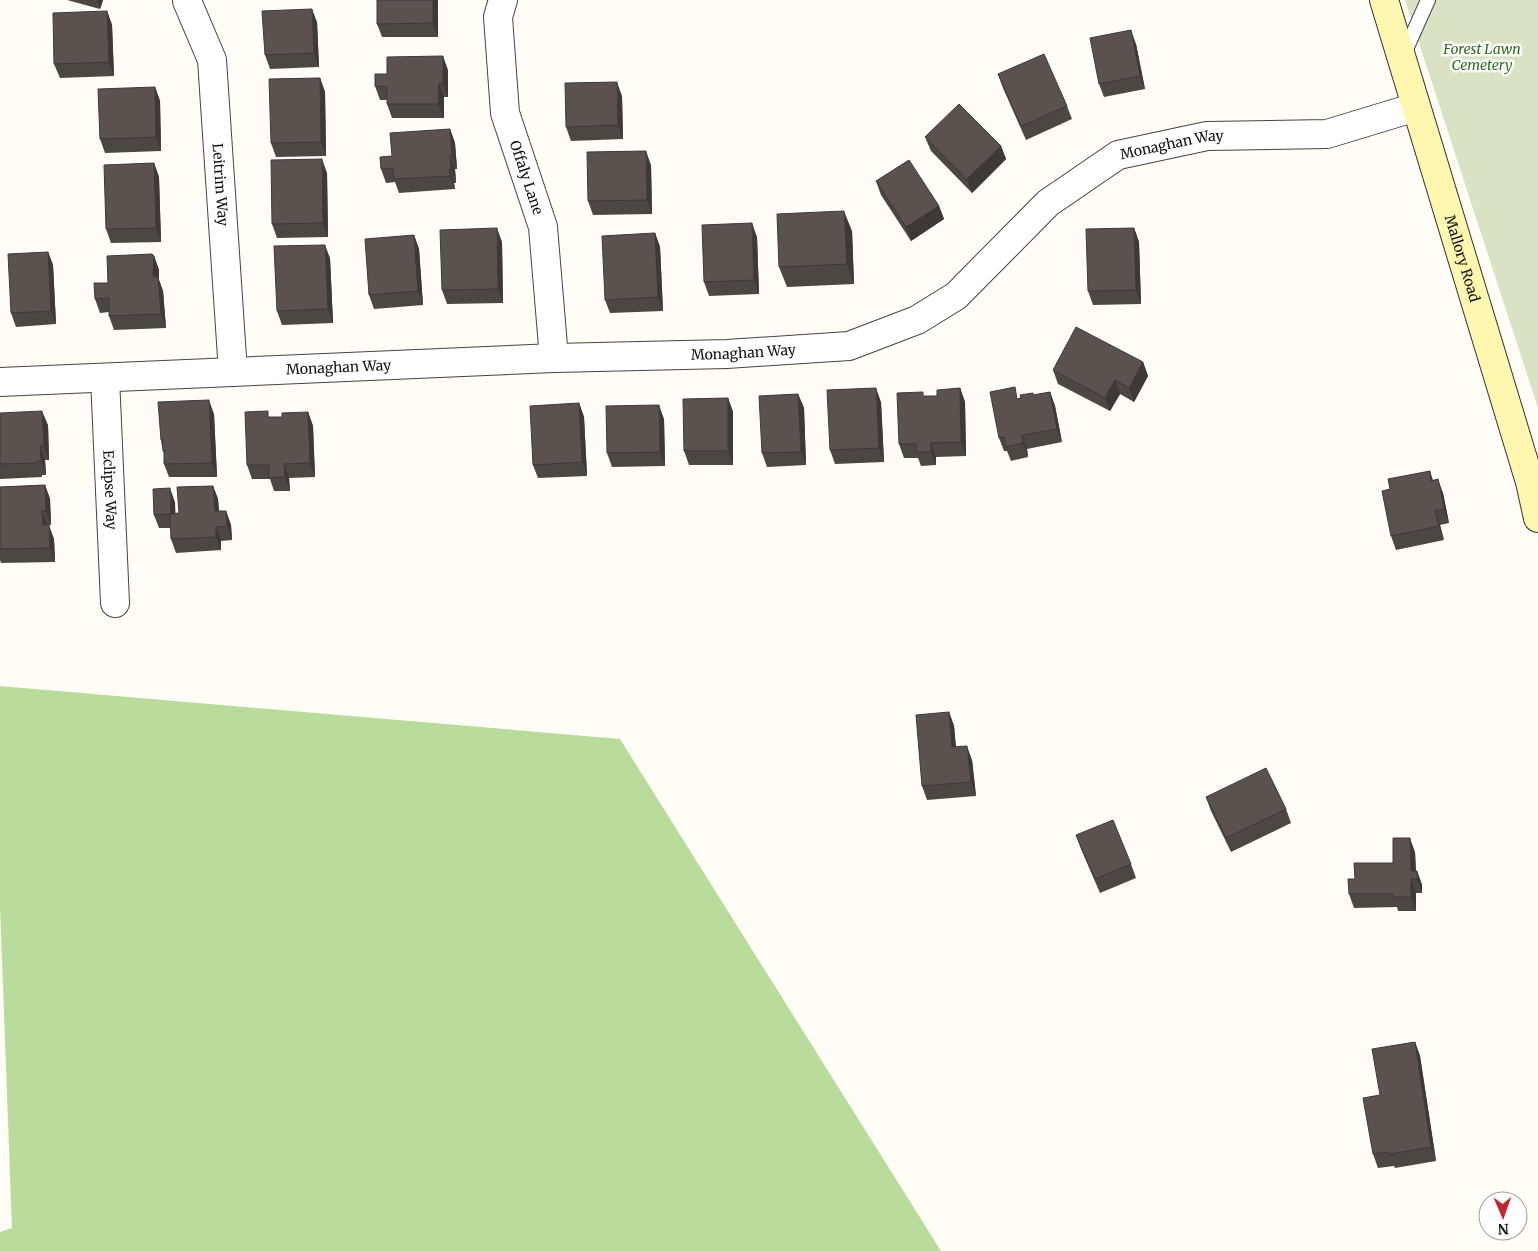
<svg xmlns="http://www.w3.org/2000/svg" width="1538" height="1251" font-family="Merriweather,serif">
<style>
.forest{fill:#b9dc9c}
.cemetery{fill:#d9e3c4}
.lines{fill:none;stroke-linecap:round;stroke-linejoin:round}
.lane-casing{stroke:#444;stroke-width:16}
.street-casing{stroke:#444;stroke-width:30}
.secondary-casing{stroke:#333;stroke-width:30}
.lane{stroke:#fff;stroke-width:14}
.street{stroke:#fff;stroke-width:28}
.secondary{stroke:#fff6b0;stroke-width:28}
.wall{fill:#4d4742}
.shaded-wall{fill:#3f3936}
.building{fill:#5a524d;stroke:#3f3936}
.labels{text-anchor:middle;stroke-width:5;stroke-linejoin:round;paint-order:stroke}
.park-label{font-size:14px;font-style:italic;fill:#2f6b1f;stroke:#fff}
.street-label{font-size:14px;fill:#111;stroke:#fff}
</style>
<rect width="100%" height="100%" fill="#fffdf5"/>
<!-- forest -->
<polygon class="forest" points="0,686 620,739 941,1251 0,1251 0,1232 12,1228 0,906"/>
<!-- cemetery -->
<polygon class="cemetery" points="1405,0 1538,0 1538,408"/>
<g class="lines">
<!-- lane casing -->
<g class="lane-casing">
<polyline id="lane" points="1403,56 1428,0"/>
</g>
<!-- street casing -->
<g class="street-casing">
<g id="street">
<path id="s1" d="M503 0 498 17 505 113 543 227 554 358"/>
<path id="s2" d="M187 1 212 60 233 372"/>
<path id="s3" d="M105 378 115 603"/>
<path id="s4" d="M0 382 554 358 727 354 849 346 917 320 956 296 1048 203 1118 155 1207 136 1327 134 1416 107"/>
</g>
</g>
<!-- secondary casing -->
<g class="secondary-casing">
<g id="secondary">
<path id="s5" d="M1384 0 1530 482 1538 518"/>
</g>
</g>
<!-- lane -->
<use href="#lane" class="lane"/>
<!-- street -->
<use href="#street" class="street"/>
<!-- secondary -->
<use href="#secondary" class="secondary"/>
</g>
<!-- wall -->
<g class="wall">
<polygon points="67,0 103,0 100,9"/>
<polygon points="377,0 438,0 438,37 382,37 377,24"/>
<polygon points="107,11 112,25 114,76 60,78 54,64"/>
<polygon points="317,22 319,67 270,69 265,55"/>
<polygon points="1136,44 1145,89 1104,97 1099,84"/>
<polygon points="448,70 448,97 444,97 444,118 392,118 387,104 387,100 380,100 375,86"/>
<polygon points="998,74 1067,106 1072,119 1026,140 1003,88"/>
<polygon points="320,78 325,92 326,156 276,157 271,143"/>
<polygon points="155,87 160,101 161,151 105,153 100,139"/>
<polygon points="622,96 623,139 571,141 566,127"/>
<polygon points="450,129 455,143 457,169 455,169 456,183 454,183 455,189 399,193 395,182 386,183 381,169 392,156"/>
<polygon points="925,137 1001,146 1006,159 972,193 931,151"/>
<polygon points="154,163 159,177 161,242 111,243 106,229"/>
<polygon points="651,165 652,214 593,215 588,201"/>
<polygon points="327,173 328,237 277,238 272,224"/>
<polygon points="876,181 939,206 944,219 911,241 881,195"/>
<polygon points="1134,228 1139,242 1141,304 1093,305 1088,291"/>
<polygon points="852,231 854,284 787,287 779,267"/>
<polygon points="655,233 660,247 663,311 610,313 605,300"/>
<polygon points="414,235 419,249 423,305 374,309 369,295"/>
<polygon points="757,237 759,294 709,296 704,282"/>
<polygon points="502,242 503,303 447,304 442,290"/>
<polygon points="48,252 53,265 56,324 16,327 11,313"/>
<polygon points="154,256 159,270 159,280 163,291 166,328 114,330 109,316 109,312 100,313 95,299 108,283"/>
<polygon points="330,258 333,323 282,325 277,311"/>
<polygon points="1143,362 1148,376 1134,402 1120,394 1110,411 1058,384 1053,370"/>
<polygon points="960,388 965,402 966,456 936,457 936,465 921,466 918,458 904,458 899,444 924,396 937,396"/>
<polygon points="1050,392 1055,406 1062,442 1027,449 1028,457 1011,461 1007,451 1004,451 999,438 1019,398"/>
<polygon points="798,394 804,408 806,465 767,467 762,453"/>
<polygon points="728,398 733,412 733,465 689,465 684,451"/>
<polygon points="881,402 884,462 835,464 830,450"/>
<polygon points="579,403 584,417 587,476 538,478 533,465"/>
<polygon points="308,412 313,426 315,477 289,478 290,491 274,491 270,479 252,479 247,465 270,417 282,417"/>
<polygon points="0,413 48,425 49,460 45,460 46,475 42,475 42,477 0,479"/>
<polygon points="214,414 217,477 169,477 164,464 164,454 161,440"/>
<polygon points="664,419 665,466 612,467 607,453"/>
<polygon points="1430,471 1433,480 1443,493 1449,523 1440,525 1444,540 1396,550 1391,536 1390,489"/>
<polygon points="45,485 50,499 51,525 47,525 54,539 55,562 1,563 0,560 0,487"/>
<polygon points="213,486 218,499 219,511 226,511 231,525 232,540 221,541 221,550 176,553 171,539 171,528 159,528 154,515 175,502 175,513 179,513"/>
<polygon points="949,712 954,726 956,747 972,760 976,796 927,800 922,786"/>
<polygon points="1206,797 1286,809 1291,823 1231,852 1211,811"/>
<polygon points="1076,835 1131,864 1136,878 1100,893 1081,849"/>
<polygon points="1415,852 1416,871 1417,871 1422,885 1422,893 1416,893 1416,911 1398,911 1397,907 1354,908 1349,894 1355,879 1393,863"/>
<polygon points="1415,1042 1420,1056 1436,1161 1395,1168 1394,1166 1378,1168 1373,1154 1380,1095"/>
</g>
<!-- shaded-wall -->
<g class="shaded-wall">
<polygon points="97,0 103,0 100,9"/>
<polygon points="433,0 438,0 438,37 433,23"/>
<polygon points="312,9 317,22 319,67 314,53"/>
<polygon points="107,11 112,25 114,76 109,62"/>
<polygon points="1131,30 1136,44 1145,89 1140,76"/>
<polygon points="443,56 448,70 448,97 443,83"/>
<polygon points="320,78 325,92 326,156 321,142"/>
<polygon points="617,82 622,96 623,139 618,125"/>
<polygon points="439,83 444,97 444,118 438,104"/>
<polygon points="155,87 160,101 161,151 156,137"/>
<polygon points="450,129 455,143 457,169 452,155"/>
<polygon points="1001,146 1006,159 972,193 967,179"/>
<polygon points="646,151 651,165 652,214 647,200"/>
<polygon points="450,155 455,169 456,183 451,169"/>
<polygon points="322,159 327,173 328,237 323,223"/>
<polygon points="154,163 159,177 161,242 156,228"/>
<polygon points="449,169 454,183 455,189 450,176"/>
<polygon points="939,206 944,219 911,241 906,227"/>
<polygon points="844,211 852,231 854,284 847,264"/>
<polygon points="752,223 757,237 759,294 754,280"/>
<polygon points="497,228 502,242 503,303 498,289"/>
<polygon points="1134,228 1139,242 1141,304 1136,290"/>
<polygon points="655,233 660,247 663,311 658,297"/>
<polygon points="414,235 419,249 423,305 418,291"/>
<polygon points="325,245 330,258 333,323 328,309"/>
<polygon points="48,252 53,265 56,324 51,311"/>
<polygon points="154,256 159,270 159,280 163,291 166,328 161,314 153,276"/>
<polygon points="1143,362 1148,376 1134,402 1129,388"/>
<polygon points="1115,380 1120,394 1110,411 1105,398"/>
<polygon points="876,388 881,402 884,462 879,448"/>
<polygon points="960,388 965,402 966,456 961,442"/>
<polygon points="1050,392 1055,406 1062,442 1057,429"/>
<polygon points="798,394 804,408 806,465 801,452"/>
<polygon points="728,398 733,412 733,465 728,451"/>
<polygon points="209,400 214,414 217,477 212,463"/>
<polygon points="579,403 584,417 587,476 582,462"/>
<polygon points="659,405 664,419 665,466 660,452"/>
<polygon points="42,411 48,425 49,460 44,446"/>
<polygon points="308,412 313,426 315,477 310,463"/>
<polygon points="1022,435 1027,449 1028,457 1023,443"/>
<polygon points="931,443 936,457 936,465 931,452"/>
<polygon points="40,446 45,460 46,475 41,461"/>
<polygon points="284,464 289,478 290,491 285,477"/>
<polygon points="1438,479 1443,493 1449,523 1444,509"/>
<polygon points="45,485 50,499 51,525 46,511"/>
<polygon points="213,486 218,499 220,525 215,511"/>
<polygon points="170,488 175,502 176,527 171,514"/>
<polygon points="42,511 47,525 48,539 43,525"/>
<polygon points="226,511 231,525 232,540 227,526"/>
<polygon points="1435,511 1440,525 1444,540 1439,526"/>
<polygon points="49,525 54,539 55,562 50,548"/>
<polygon points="216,527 221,541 221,550 216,537"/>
<polygon points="949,712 954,726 957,761 952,747"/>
<polygon points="967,746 972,760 976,796 971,782"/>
<polygon points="1410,838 1415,852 1416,879 1411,871"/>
<polygon points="1417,871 1422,885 1422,893 1417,879"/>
<polygon points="1411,879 1416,893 1416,911 1411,897"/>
<polygon points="1415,1042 1420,1056 1436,1161 1431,1147"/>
</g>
<!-- building -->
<g class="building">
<polygon points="377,0 433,0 433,23 377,24"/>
<polygon points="312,9 314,53 265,55 262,11"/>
<polygon points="107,11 109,62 54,64 53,13"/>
<polygon points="1131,30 1140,76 1099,84 1090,38"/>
<polygon points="1044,54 1067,106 1021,126 998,74"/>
<polygon points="443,56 443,83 439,83 438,104 387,104 387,87 375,86 375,74 387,74 387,57"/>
<polygon points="320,78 321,142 271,143 269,79"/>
<polygon points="617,82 618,125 566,127 565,83"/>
<polygon points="155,87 156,137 100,139 98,89"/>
<polygon points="959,104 1001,146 967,179 925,137"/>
<polygon points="450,129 452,155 450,155 451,169 449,169 450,176 394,179 393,168 381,169 380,157 392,156 390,133"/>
<polygon points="646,151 647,200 588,201 587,152"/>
<polygon points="322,159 323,223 272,224 271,160"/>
<polygon points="909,160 939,206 906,227 876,181"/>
<polygon points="154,163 156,228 106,229 104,165"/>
<polygon points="844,211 847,264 779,267 777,214"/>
<polygon points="752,223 754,280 704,282 702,225"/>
<polygon points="497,228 498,289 442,290 440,230"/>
<polygon points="1134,228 1136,290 1088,291 1086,229"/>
<polygon points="655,233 658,297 605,300 602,236"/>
<polygon points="414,235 418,291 369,295 365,239"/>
<polygon points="325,245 328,309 277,311 274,246"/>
<polygon points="48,252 51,311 11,313 8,254"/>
<polygon points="152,254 154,256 153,276 158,277 161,314 109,316 109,298 95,299 94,283 108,283 107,256"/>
<polygon points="1076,327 1143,362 1129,388 1115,380 1105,398 1053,370"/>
<polygon points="1015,387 1017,399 1021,398 1020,395 1033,393 1033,395 1050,392 1057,429 1022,435 1023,443 1006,447 1004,437 999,438 990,392"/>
<polygon points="876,388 879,448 830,450 827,390"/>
<polygon points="960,388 961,442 931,443 931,452 916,452 916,444 899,444 897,393 923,392 923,396 937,396 937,390"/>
<polygon points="798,394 801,452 762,453 759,396"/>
<polygon points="728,398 728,451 684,451 683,399"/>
<polygon points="209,400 212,463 164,464 164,452 166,450 163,451 162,442 163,440 161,440 158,402"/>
<polygon points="579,403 582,462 533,465 530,406"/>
<polygon points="659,405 660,452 607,453 606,406"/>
<polygon points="42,411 44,446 40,446 41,461 37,461 37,463 0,464 0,413"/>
<polygon points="268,411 268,417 282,417 282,413 308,412 310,463 284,464 285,477 269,478 269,465 247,465 245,412"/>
<polygon points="1430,471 1431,481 1438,479 1444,509 1435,511 1439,526 1391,536 1382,491 1390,489 1388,479"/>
<polygon points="45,485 46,511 42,511 43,525 49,525 50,548 0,549 0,487"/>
<polygon points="213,486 215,511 226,511 227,526 216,527 216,537 171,539 170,514 179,513 177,487"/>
<polygon points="170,488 171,514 154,515 153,489"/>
<polygon points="949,712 952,747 967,746 971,782 922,786 916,715"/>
<polygon points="1266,768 1286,809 1226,838 1206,797"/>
<polygon points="1113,820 1131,864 1095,879 1076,835"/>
<polygon points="1393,838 1410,838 1411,871 1417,871 1417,879 1411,879 1411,897 1393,897 1393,894 1349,894 1348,879 1355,879 1354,863 1393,863"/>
<polygon points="1415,1042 1431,1147 1390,1154 1389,1152 1373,1154 1363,1098 1380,1095 1372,1049"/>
</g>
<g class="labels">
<!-- park labels -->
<g class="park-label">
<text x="1482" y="54">Forest Lawn<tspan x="1482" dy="16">Cemetery</tspan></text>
</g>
<!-- street labels -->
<g class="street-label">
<text dy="5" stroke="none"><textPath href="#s4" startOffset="1239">Monaghan Way</textPath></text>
<text dy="5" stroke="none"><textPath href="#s1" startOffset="182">Offaly Lane</textPath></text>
<text dy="5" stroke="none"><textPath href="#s2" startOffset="189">Leitrim Way</textPath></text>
<text dy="5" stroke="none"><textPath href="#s5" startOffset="270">Mallory Road</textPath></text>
<text dy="5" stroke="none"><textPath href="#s4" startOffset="744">Monaghan Way</textPath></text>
<text dy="5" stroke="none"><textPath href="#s4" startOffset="339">Monaghan Way</textPath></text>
<text dy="5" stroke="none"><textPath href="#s3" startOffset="112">Eclipse Way</textPath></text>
</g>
</g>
<!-- north arrow -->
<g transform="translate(1503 1216) rotate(178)"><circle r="24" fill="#ffffff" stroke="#a0a0a0"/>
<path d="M0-4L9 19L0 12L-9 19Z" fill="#c4262e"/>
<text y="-8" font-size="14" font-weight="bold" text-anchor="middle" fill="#111111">N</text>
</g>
</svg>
